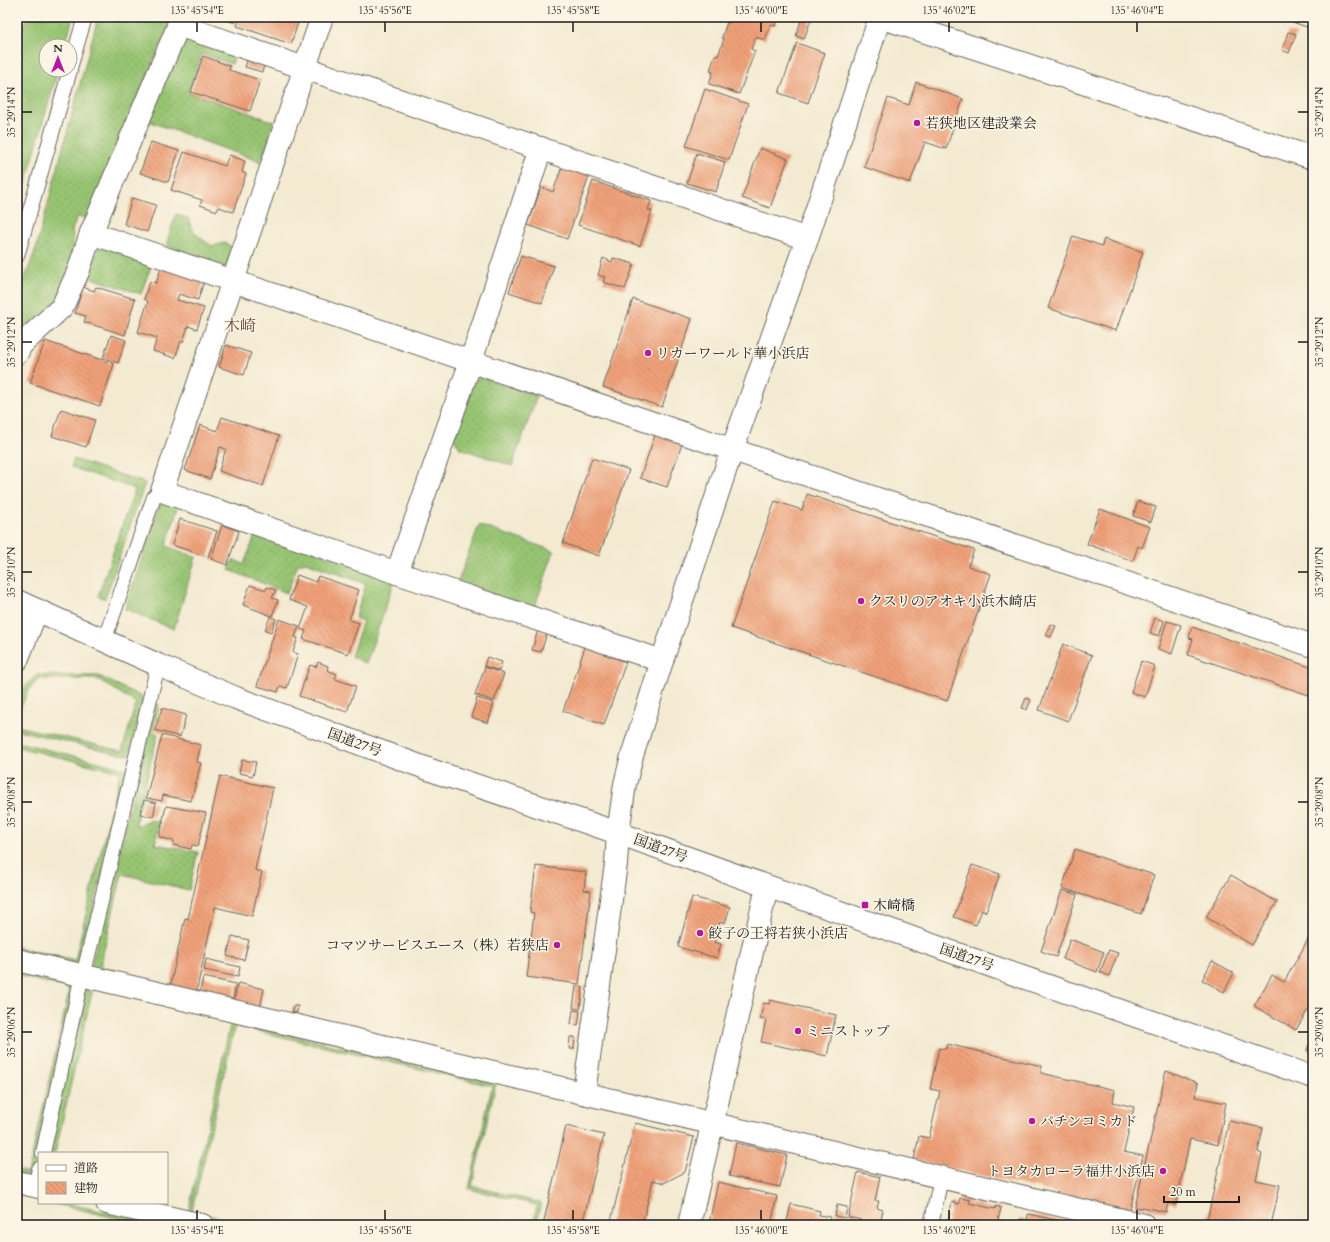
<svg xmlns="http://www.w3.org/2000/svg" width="1330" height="1242" font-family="Cardo,'Noto Serif JP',serif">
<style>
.grass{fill:url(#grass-dots);stroke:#5a7047}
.building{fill:url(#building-back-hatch)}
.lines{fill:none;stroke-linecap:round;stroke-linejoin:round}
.service-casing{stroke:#67645b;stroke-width:16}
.minor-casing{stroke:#67645b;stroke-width:24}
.tertiary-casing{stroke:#67645b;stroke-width:24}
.trunk-casing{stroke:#67645b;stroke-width:24}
.service{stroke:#fff;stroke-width:14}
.minor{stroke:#fff;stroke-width:22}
.tertiary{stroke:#fff;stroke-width:22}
.trunk{stroke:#fff;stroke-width:22}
.ticks{fill:none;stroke:#1c1c1c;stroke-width:1.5}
.poi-dot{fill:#b5179e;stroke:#fcf5e5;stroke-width:1.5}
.labels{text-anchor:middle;stroke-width:3;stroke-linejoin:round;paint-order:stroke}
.poi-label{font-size:14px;fill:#1c1c1c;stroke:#fcf5e5;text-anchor:start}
.street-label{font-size:14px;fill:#1c1c1c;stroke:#fcf5e5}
.quarter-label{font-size:16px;fill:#664a3c;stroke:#fcf5e5}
.neatline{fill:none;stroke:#1c1c1c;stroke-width:1.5}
.ticks-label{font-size:10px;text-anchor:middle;fill:#1c1c1c}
</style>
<defs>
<pattern id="grass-dots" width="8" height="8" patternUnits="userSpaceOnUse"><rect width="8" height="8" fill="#97c472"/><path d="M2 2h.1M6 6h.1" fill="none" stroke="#82a862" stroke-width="1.8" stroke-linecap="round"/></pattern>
<pattern id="building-back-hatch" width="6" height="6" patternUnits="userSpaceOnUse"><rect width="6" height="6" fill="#efa078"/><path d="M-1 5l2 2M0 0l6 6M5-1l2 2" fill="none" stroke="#cc8967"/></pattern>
</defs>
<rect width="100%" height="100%" fill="#fcf5e5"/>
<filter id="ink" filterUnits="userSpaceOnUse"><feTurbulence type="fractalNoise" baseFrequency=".025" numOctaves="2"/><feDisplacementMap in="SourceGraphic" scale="8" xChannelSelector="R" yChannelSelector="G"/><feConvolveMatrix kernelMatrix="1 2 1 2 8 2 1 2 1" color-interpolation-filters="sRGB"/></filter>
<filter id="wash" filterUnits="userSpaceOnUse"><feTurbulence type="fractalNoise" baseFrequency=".012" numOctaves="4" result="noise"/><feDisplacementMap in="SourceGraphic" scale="16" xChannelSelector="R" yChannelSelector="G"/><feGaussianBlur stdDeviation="0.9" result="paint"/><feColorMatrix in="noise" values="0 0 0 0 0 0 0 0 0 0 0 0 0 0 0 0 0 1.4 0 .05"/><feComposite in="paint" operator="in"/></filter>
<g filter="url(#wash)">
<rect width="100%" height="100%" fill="#f3ead1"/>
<!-- grass -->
<g class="grass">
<polygon points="28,17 73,17 65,46 46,46 46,70 58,70 17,214 17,40"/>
<polygon points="98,17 172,17 89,218 77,217 72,230 74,248 67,279 55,303 17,334 17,291 27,273 36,248"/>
<polygon points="186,37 235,54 232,64 202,54 188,92 275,122 261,162 148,121 182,38"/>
<path d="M176 214 189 219C191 233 201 238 212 246L225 243 234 248 227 267 168 246 167 242Z"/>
<polygon points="104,247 152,263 141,294 88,277 98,249"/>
<polygon points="481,377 537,396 512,466 460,448 453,438 473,381"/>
<polygon points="74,459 145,483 105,599 98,596 135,489 71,467"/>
<polygon points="166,500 179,504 166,546 196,557 174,629 125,609 160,503"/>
<polygon points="479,525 554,551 533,612 456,587"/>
<polygon points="257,531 395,579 366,664 351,656 363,621 355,618 366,584 306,562 298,564 287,593 229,570 233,560 244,564"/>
<polygon points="37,675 99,676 142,697 142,703 129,755 119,754 17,730 17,726 122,751 136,703 98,679 39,679 28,692 17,715 17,696 19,692"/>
<polygon points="155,704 159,705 153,732 158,734 137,816 136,826 150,820 160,822 155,844 198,852 189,890 122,874 100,966 118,971 120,975 96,969 91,966"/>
<polygon points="17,742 127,769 81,961 76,963 17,950 17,947 75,960 120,772 17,747"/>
<polygon points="17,971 75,984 32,1177 17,1174 17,1170 28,1173 69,992 66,987 17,976"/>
<polygon points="87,987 93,988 55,1153 48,1153 85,989"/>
<polygon points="231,1021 496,1083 472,1186 541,1203 536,1225 533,1225 537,1205 469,1189 492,1086 235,1026 192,1211 251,1225 233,1225 188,1214"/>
<polygon points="51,1203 66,1203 161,1225 146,1225"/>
</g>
<g id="blocks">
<!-- building -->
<g class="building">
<polygon points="218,17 237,17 235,23"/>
<polygon points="240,17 300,17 291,44 237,26"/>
<polygon points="731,17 778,17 775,26 771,25 765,40 756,37 751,49 755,51 739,94 709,84 713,72 710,71 715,55 718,56 724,39 722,38 727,22 729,23"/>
<polygon points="802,17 812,17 804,39 796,36"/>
<polygon points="1294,17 1313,17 1313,29 1292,22"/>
<polygon points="1288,32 1296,34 1289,53 1282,50"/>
<polygon points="797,43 825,53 808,103 779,93"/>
<polygon points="203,56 230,66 229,70 260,80 250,111 191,92"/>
<polygon points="248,58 265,63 262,72 245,67"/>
<polygon points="916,82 963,99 946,149 925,142 910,183 864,167 888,98 909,105"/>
<polygon points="705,89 748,104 729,160 686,146"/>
<polygon points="1313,117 1313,131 1308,129"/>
<polygon points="151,142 179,151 168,182 140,173"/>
<polygon points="760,148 788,159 770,208 742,198"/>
<polygon points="184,152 225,166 229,155 245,161 242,172 246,174 233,212 219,207 217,211 200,205 202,200 171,190"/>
<polygon points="697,153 725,162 716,192 687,183"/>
<polygon points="563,164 590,174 567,239 528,225 541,187 553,192"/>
<polygon points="593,181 651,201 648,210 652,211 640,246 578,225"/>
<polygon points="132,198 156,205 147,232 124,224"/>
<polygon points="1073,236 1102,246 1104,239 1143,252 1116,331 1048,308"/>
<polygon points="521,256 554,266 542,303 509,292"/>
<polygon points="603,258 612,262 613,258 634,264 625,289 603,282 605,277 598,275"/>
<polygon points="161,268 204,281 198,300 179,294 177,300 204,308 197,329 188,326 183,342 181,341 175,358 153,351 157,338 138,332 148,301 144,299 150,281 156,283"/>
<polygon points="83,287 94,291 96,287 135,299 125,335 84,322 86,316 75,313"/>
<polygon points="633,299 692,319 662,407 603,387"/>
<polygon points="111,335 126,340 118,363 103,358"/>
<polygon points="45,341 114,364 100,406 30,383"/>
<polygon points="226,345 251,353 244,375 219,367"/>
<polygon points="61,409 95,420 86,447 52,436"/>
<polygon points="222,417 279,436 263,486 219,471 226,449 220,447 210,479 185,470 200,425 217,431"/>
<polygon points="655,435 682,444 667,487 640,478"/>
<polygon points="592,458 629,470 599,556 563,543"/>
<polygon points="807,494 974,550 968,566 991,574 947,701 731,628 775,501 802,510"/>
<polygon points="1138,501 1156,507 1151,522 1133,516"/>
<polygon points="1100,509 1150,527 1142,548 1138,546 1133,561 1087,544"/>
<polygon points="180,519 217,531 208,557 172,545"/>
<polygon points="222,525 239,531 227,565 211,559"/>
<polygon points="297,575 316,582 318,576 359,590 349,620 359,623 348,654 303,639 306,631 300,629 308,607 289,600"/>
<polygon points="250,585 266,590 267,587 276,590 272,598 278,600 272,616 243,605"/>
<polygon points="270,617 276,619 271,632 265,630"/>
<polygon points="1155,618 1164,621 1159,636 1150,633"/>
<polygon points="279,619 299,626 295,637 298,638 293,652 298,654 287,688 280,686 278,692 257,686"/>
<polygon points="1167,621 1181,625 1172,654 1158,649"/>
<polygon points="1050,624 1056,626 1051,637 1046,635"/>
<polygon points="1192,627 1313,668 1312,696 1188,655 1193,639 1189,638"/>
<polygon points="538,630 547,633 541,652 532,650"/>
<polygon points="1063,644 1092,655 1068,721 1039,710"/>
<polygon points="585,647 626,662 604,725 563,711"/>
<polygon points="487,657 502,662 499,671 484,666"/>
<polygon points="1141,661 1155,666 1145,697 1131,692"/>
<polygon points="318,662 328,666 327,670 337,674 335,679 356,686 347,712 299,696 310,665 316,667"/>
<polygon points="485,667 504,674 494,701 475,695"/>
<polygon points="477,698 494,703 488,723 471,717"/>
<polygon points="1026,698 1031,700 1027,710 1022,708"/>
<polygon points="162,708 186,715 180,737 155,730"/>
<polygon points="162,735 201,745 197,762 201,763 191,801 163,795 162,801 146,798"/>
<polygon points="242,760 256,762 253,776 239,773"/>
<polygon points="220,776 273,788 255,870 262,872 252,916 215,907 196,993 170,987 185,918 188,919"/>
<polygon points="144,800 156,803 153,817 140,814"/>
<polygon points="166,806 206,813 198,846 192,845 191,849 173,845 174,841 159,837"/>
<polygon points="1075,849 1154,875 1141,914 1062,888"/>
<polygon points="972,865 1000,874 986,912 982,910 976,925 954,917"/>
<polygon points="536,866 586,872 584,890 591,891 579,984 526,977 534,913 530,912"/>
<polygon points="1231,875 1277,902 1252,945 1206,917"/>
<polygon points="1062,890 1077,895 1056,957 1041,951"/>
<polygon points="692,897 730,907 725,923 720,922 714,942 721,944 717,958 678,947"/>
<polygon points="1313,931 1313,1001 1296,1030 1254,1006 1272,975 1284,982"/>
<polygon points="232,936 249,940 244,960 227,956"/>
<polygon points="1070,939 1104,952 1097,972 1063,959"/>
<polygon points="1109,950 1118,953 1109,976 1100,972"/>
<polygon points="206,959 240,967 238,977 204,970"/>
<polygon points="1212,961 1234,973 1224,992 1202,980"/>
<polygon points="203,977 236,984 233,999 200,992"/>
<polygon points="238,983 264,989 260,1008 234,1002"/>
<polygon points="576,986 583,987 580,1009 573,1008"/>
<polygon points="770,1000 836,1015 827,1056 761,1042 766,1020 760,1019 764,1003 769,1004"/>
<polygon points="293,1006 298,1006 297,1013 292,1012"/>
<polygon points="573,1010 580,1011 578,1025 571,1024"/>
<polygon points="1313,1035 1313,1052 1307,1050"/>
<polygon points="570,1037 575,1037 574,1049 569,1049"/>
<polygon points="947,1044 1042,1066 1041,1073 1115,1090 1113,1102 1134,1107 1124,1152 1143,1156 1130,1210 914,1160 919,1136 929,1138 940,1091 930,1089 939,1048 946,1049"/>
<polygon points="1166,1071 1198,1083 1195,1097 1226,1103 1218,1145 1190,1139 1176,1205 1168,1203 1166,1212 1143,1207 1142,1208 1135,1207"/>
<polygon points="1229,1121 1263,1128 1258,1152 1262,1154 1256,1180 1280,1185 1271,1225 1206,1225"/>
<polygon points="635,1123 694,1137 685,1172 664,1183 653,1180 642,1225 610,1225"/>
<polygon points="566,1126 604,1135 582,1225 543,1225"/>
<polygon points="736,1143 787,1155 780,1187 729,1176"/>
<polygon points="858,1172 880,1177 875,1201 879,1201 877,1208 883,1210 880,1225 860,1225 861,1220 848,1217"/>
<polygon points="718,1182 777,1196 771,1225 718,1225 709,1223"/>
<polygon points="960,1198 970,1200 969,1203 995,1209 996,1206 1001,1208 997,1225 947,1225 952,1202 959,1204"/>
<polygon points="791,1204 820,1211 819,1215 830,1217 828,1225 786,1225"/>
<polygon points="837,1205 847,1207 845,1218 835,1216"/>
<polygon points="1028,1214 1060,1221 1060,1225 1018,1225 1020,1219 1027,1221"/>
</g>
</g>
</g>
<g filter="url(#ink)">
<use href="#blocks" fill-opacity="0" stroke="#67645b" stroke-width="1"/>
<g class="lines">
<!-- service casing -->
<g class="service-casing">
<g id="service">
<polyline points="70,68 85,17"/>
<polyline points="17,256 70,70"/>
<polyline points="104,641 154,497 162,491"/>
<polyline points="43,1153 82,975 86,964 158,665"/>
<polyline points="35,1186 39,1169"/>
<polyline points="931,1225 941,1178"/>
</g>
</g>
<!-- minor casing -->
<g class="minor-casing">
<g id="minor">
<polyline points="182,17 91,233 1313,646"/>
<polyline points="322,17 162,491 397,573 662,661"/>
<polyline points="178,25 807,239"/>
<polyline points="17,353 21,345 62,307 78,272 91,233"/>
<polyline points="397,573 471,361 541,148"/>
<polyline points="17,660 37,610"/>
<polyline points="17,960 1144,1225"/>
<polyline points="584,1093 616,864 618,833"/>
<polyline points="17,1182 39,1187"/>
<polyline points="107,1203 202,1225"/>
<polyline points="689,1225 767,887"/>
</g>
</g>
<!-- tertiary casing -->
<g class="tertiary-casing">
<polyline id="tertiary" points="618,833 625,784 632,756 662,661 732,450 807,239 880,17 1313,158"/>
</g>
<!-- trunk casing -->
<g class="trunk-casing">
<polyline id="trunk" points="17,601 158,665 236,698 439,773 618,833 1008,972 1313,1077"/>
</g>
<!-- service -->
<use href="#service" class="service"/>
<!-- minor -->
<use href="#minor" class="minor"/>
<!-- tertiary -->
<use href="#tertiary" class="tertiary"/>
<!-- trunk -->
<use href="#trunk" class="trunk"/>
</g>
</g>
<!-- ticks -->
<path class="ticks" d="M197 22V32M385 22V32M573 22V32M761 22V32M949 22V32M1137 22V32M22 112H32M1298 112H1308M22 342H32M1298 342H1308M22 572H32M1298 572H1308M22 802H32M1298 802H1308M22 1032H32M1298 1032H1308M197 1210V1220M385 1210V1220M573 1210V1220M761 1210V1220M949 1210V1220M1137 1210V1220"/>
<!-- markers -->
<g class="poi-dot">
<circle cx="917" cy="123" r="4"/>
<circle cx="648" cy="353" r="4"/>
<circle cx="861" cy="601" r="4"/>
<rect x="861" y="901" width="8" height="8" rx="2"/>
<circle cx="700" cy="933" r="4"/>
<circle cx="557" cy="945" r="4"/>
<circle cx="798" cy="1031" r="4"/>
<circle cx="1032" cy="1121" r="4"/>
<circle cx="1163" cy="1171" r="4"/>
</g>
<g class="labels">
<!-- poi labels -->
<g class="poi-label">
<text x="925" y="128">若狭地区建設業会</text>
<text x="656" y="358">リカーワールド華小浜店</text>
<text x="869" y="606">クスリのアオキ小浜木崎店</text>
<text x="873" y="910">木崎橋</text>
<text x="708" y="938">餃子の王将若狭小浜店</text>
<text x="549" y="950" text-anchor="end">コマツサービスエース（株）若狭店</text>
<text x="806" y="1036">ミニストップ</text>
<text x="1040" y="1126">パチンコミカド</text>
<text x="1155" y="1176" text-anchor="end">トヨタカローラ福井小浜店</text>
</g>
<!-- street labels -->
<g class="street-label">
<text transform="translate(355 742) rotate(20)" y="5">国道27号</text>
<text transform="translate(661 848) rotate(20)" y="5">国道27号</text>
<text transform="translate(967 957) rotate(19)" y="5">国道27号</text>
</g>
<!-- quarter labels -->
<g class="quarter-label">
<text x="240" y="331">木崎</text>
</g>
</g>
<!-- margin -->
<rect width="1330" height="1242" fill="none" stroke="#fcf5e5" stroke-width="44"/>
<!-- legend -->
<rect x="38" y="1152" width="130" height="52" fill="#fcf5e5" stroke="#a29e95"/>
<rect x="46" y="1165" width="20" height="6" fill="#ffffff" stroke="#a29e95"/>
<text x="74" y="1172" font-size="12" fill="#1c1c1c">道路</text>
<rect x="46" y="1182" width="20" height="12" fill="url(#building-back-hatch)" stroke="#a29e95"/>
<text x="74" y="1192" font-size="12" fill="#1c1c1c">建物</text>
<!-- north arrow -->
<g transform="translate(58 58)"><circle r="19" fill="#fcf5e5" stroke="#a29e95"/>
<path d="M0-3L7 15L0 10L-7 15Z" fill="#b5179e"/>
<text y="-6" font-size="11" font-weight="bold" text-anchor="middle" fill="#1c1c1c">N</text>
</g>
<!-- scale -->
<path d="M1164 1196v6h75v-6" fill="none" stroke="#1c1c1c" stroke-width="2"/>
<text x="1170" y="1196" font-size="12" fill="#1c1c1c" stroke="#fcf5e5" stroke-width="3" paint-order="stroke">20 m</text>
<rect x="22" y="22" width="1286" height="1198" class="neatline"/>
<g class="ticks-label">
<text x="197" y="14">135°45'54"E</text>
<text x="385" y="14">135°45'56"E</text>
<text x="573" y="14">135°45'58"E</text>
<text x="761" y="14">135°46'00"E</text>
<text x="949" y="14">135°46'02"E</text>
<text x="1137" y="14">135°46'04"E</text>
<text transform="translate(11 112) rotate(-90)" y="4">35°29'14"N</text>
<text transform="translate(1319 112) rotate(-90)" y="4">35°29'14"N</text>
<text transform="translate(11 342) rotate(-90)" y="4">35°29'12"N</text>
<text transform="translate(1319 342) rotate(-90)" y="4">35°29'12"N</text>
<text transform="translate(11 572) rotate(-90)" y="4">35°29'10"N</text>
<text transform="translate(1319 572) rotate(-90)" y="4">35°29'10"N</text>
<text transform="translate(11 802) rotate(-90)" y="4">35°29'08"N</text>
<text transform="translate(1319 802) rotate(-90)" y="4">35°29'08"N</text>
<text transform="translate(11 1032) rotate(-90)" y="4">35°29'06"N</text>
<text transform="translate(1319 1032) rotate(-90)" y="4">35°29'06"N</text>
<text x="197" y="1234">135°45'54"E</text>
<text x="385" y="1234">135°45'56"E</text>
<text x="573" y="1234">135°45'58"E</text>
<text x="761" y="1234">135°46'00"E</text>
<text x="949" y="1234">135°46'02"E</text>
<text x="1137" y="1234">135°46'04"E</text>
</g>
</svg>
